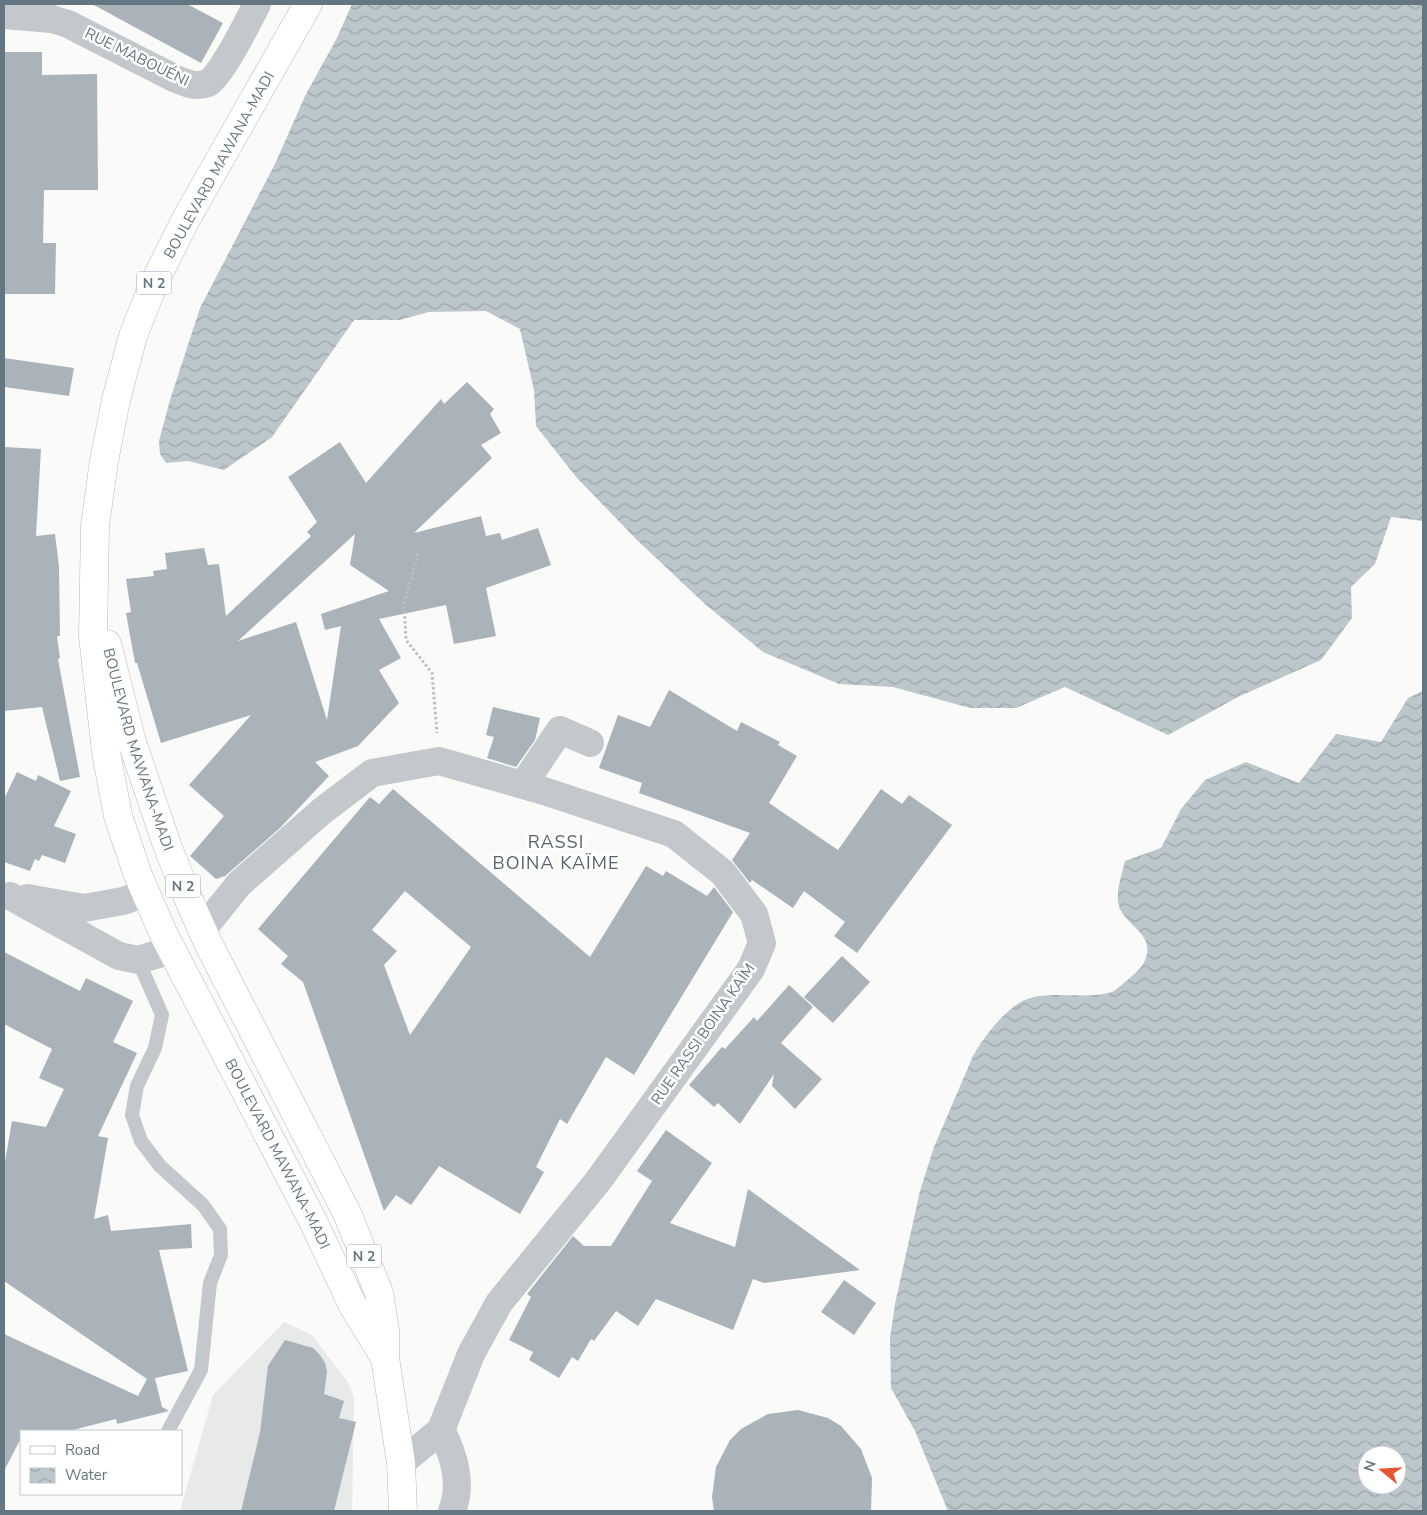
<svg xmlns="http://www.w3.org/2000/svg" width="1427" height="1515" font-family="'Nunito Sans',sans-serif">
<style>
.built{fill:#e8e9e9}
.water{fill:url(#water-waves);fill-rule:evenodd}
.building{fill:#aab3b9;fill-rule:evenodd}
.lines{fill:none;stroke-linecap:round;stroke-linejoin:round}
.primary-casing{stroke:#b5babe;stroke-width:29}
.path{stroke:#bbbfc2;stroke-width:3;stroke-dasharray:2.5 2.5;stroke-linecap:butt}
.service{stroke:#c3c8cc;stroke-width:14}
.minor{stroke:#c3c8cc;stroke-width:28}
.tertiary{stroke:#c3c8cc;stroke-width:28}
.primary{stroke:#fff;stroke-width:28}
.labels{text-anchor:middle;stroke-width:5;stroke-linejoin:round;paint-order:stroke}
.shield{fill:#fff;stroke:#939fa8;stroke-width:1}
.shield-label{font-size:14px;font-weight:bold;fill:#657683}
.street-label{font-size:15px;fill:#657683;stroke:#fff}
.quarter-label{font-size:18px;letter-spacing:1px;fill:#57646e;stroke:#fff}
</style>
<defs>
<pattern id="water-waves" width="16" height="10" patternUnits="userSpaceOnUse" patternTransform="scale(1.25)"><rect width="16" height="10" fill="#bbc7cb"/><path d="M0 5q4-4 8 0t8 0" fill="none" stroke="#9ca6aa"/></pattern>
</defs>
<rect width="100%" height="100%" fill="#fafaf8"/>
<!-- built -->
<polygon class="built" points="284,1322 312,1335 348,1382 354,1397 352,1511 180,1511 213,1395"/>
<!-- water -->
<g class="water">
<polygon points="352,4 1423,4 1423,521 1391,517 1375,564 1351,587 1352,618 1321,660 1240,696 1168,735 1065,687 1016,708 970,708 893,687 839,684 763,652 706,605 637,540 577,478 536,426 534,390 520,329 486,311 429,312 400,320 354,320 272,437 224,470 188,461 166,463 160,454 159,441 170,400 200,308 275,164 305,96 337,38"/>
<path d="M1423 691V1511H948L915 1431 891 1388 890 1338 895 1304 920 1191 934 1147 973 1056C983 1038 1002 1013 1021 1002 1045 988 1085 1001 1112 992 1118 989 1124 982 1130 978 1138 971 1145 964 1147 954 1151 932 1124 924 1119 906 1115 893 1122 874 1125 861L1161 848 1181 809 1205 780 1246 762 1299 783 1336 734 1381 742 1408 698ZM1367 1455H1397V1485H1367Z"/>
</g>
<!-- building -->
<g class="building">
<polygon points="92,4 187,4 223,23 201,63"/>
<polygon points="4,52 42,52 42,75 97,74 98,190 44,190 43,243 56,243 55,294 4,294"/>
<polygon points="4,358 74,368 69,396 4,387"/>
<path d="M467 382 494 409 490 414 501 433 481 445 492 458 414 533 481 516 486 536 500 533 502 540 538 528 551 565 486 588 496 636 454 644 446 605 379 619 401 658 379 670 399 703 358 746 315 762 329 776 281 827 225 876 216 879 190 856 224 816 189 785 251 715 161 743 137 663H135L126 613 131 612 126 579 154 576 153 571 167 569 165 553 204 548 208 565 219 564 226 616 311 536 307 532 317 522 288 477 340 442 366 483 441 399 444 404ZM355 534 350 565 389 591 321 614 325 630 341 626 327 720 296 622 238 641Z"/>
<polygon points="4,447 41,449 36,536 55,534 59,566 60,636 57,636 60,658 58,659 80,777 60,781 42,707 4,711"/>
<polygon points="669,690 737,731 741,722 780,742 778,745 797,756 769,803 838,850 881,789 902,804 909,795 952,825 857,953 834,936 845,922 804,891 793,908 752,880 750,883 732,860 750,833 639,793 642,783 599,768 618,715 650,727"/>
<polygon points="493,707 540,718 535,740 516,767 487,758 494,737 486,735"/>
<polygon points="17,772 36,781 38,775 71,791 54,826 76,834 65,863 42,855 39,861 35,859 30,871 4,862 4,799"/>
<path d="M393 789 590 957 646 866 663 876 666 871 707 896 714 887 733 912 634 1075 606 1057 567 1124 560 1119 536 1167 544 1172 520 1214 439 1166 411 1205 396 1195 384 1211 303 982 281 964 288 956 258 929 370 797 379 804ZM405 891 471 947 410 1035 384 965 397 951 372 930Z"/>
<polygon points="4,952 80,991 86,978 133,1001 113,1042 137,1053 98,1136 108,1138 94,1219 108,1215 111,1231 191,1224 192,1248 159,1250 188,1371 155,1378 162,1407 169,1411 117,1424 116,1419 69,1431 21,1431 21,1438 4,1471 4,1334 138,1396 147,1379 4,1281 4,1167 12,1121 46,1127 64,1089 39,1078 52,1049 4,1024"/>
<polygon points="842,956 870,982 833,1023 804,997"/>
<polygon points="789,985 813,1007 781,1043 822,1079 795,1109 772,1086 774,1074 740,1124 718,1103 714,1107 689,1085 722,1047 725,1049 754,1017 757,1021"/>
<polygon points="666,1130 712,1163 670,1223 735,1247 748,1189 860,1270 764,1283 753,1279 733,1330 656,1299 638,1326 616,1311 594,1341 591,1339 578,1361 572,1357 559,1378 529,1360 533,1352 509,1340 531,1297 527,1294 573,1236 584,1246 611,1246 652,1181 637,1171"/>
<polygon points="844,1280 876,1303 854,1335 821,1312"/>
<polygon points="285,1340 313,1348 320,1355 325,1363 327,1372 324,1394 344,1401 339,1418 356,1422 334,1511 241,1511 260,1432 268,1366"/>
<polygon points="798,1410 828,1418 841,1426 861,1449 872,1478 871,1511 714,1511 712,1497 716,1467 730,1440 741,1429 768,1414"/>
</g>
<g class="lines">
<!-- primary casing -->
<g class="primary-casing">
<g id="primary">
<path id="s1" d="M308 4 186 219 154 283 133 336 116 400 104 461 95 526 93 636 106 752 118 816 138 875 164 935 313 1221 353 1306 385 1358"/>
<path id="s2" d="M107 644 132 742 167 845 188 898 209 945 347 1213 379 1293 385 1330V1358L401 1463 403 1511"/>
</g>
</g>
<!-- path -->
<polyline class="path" points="418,553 404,604 406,640 432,673 437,733"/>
<!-- service -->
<polyline class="service" points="138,960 162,1015 155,1048 137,1086 132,1115 141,1141 160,1166 203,1205 220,1229 221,1255 210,1283 201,1370 168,1431"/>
<!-- minor -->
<g class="minor">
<path d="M4 15 52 19 68 24 174 78C186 83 196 88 208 83 220 78 250 18 257 4"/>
<polyline points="523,785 560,730 590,743"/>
<polyline points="202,930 239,884 322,811 372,773 439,761 544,791 674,834 723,873 754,914 762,943 751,969 598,1181 499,1303 471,1354 441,1430 401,1463"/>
<path d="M441 1430C454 1455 463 1484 452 1511"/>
</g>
<!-- tertiary -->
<g class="tertiary">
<polyline points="10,896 119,956 138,960 172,950"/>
<polyline points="27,898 84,908 123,901 146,893"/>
</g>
<!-- primary -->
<use href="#primary" class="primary"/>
</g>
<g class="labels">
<!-- shield labels -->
<g class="shield">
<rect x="136.5" y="271.5" width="35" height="23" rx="4"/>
<rect x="165.5" y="874.5" width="35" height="23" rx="4"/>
<rect x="346.5" y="1244.5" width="35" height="23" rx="4"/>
</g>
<g class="shield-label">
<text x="154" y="288">N 2</text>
<text x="183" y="891">N 2</text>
<text x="364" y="1261">N 2</text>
</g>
<!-- street labels -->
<g class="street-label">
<text transform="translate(137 57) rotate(26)" y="5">RUE MABOUÉNI</text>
<text transform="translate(219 165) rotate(-61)" y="5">BOULEVARD MAWANA-MADI</text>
<text dy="5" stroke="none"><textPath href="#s2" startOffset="110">BOULEVARD MAWANA-MADI</textPath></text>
<text transform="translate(703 1034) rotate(-55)" y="5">RUE RASSI BOINA KAÏM</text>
<text dy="5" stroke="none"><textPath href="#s1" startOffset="1236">BOULEVARD MAWANA-MADI</textPath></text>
</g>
<!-- quarter labels -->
<g class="quarter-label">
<text x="556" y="848">RASSI<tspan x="556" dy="21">BOINA KAÏME</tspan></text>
</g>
</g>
<!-- border -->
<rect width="1427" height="1515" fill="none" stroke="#657683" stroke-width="10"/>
<!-- legend -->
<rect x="20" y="1430" width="162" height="65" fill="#ffffff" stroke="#c1c8cd"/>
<rect x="30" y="1446" width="25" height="8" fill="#ffffff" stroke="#c1c8cd"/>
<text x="65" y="1455" font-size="15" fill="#657683">Road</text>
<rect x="30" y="1468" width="25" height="15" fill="url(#water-waves)" stroke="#c1c8cd"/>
<text x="65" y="1480" font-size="15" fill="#657683">Water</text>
<!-- north arrow -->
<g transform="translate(1382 1470) rotate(288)"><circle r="24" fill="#ffffff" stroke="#c1c8cd"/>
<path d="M0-4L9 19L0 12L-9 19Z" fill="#e4572e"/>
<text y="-8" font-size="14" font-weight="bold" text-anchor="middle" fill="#657683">N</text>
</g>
</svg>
